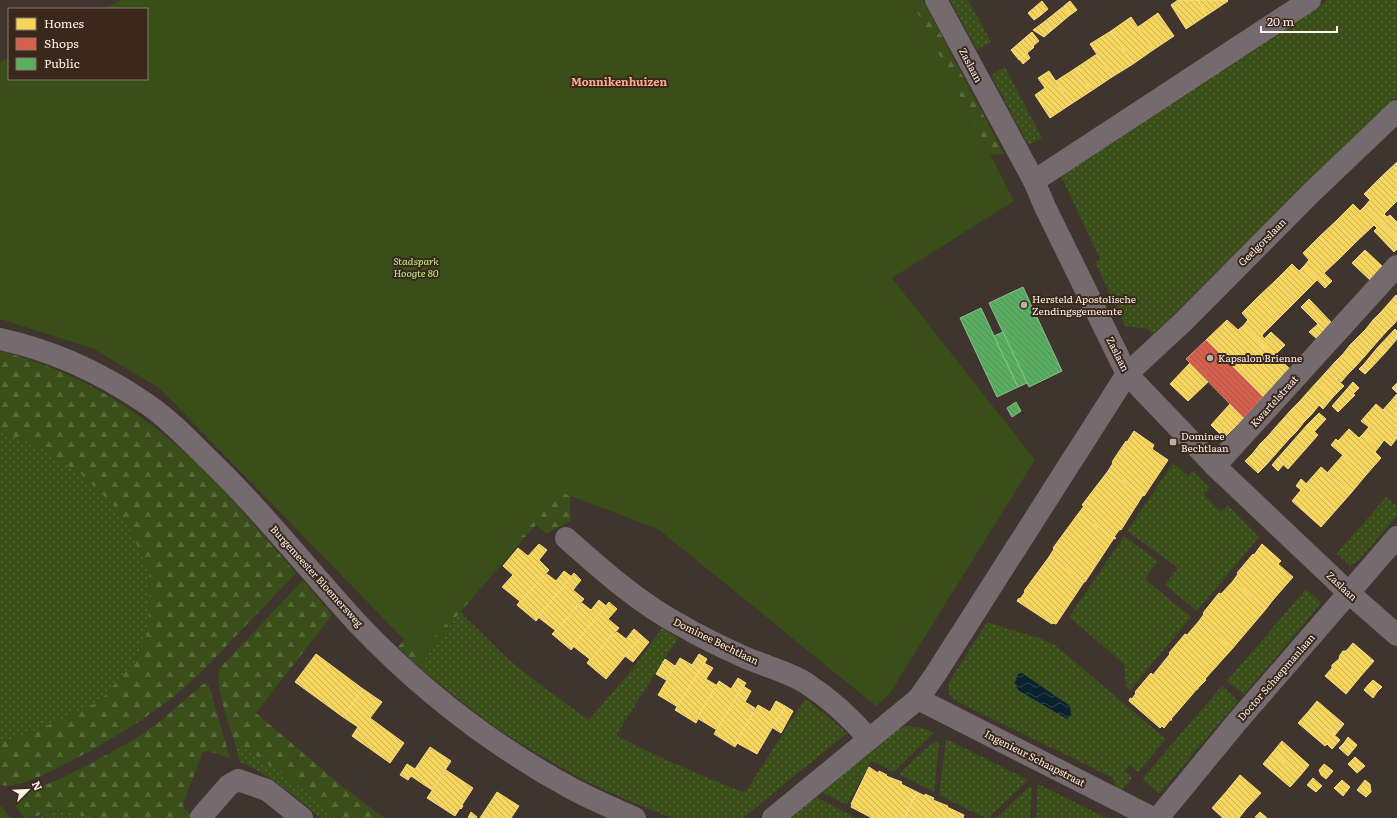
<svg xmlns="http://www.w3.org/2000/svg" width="1397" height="818" font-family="Literata,serif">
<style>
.grass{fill:url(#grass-dots);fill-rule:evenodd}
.forest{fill:url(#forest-firs)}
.green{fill:#394e18}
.water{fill:url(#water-waves)}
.homes{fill:url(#homes-back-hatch);stroke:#f8dd87}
.shops{fill:url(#shops-back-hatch);stroke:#e28c7c}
.public{fill:url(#public-back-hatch);stroke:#8bc28a}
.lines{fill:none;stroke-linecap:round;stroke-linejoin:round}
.minor{stroke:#756a6e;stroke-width:22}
.poi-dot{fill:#bbafa8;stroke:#3b281d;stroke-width:1.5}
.labels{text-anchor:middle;stroke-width:4;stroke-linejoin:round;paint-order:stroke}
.street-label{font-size:10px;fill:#fef1ea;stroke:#3b281d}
.park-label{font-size:10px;font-style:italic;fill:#c0f288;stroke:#3b281d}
.poi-label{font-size:10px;fill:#fef1ea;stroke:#3b281d;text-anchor:start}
.neighbourhood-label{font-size:11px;font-weight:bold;fill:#f9aa91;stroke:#3b281d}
</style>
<defs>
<pattern id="grass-dots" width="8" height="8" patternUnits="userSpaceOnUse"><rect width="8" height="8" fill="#394e18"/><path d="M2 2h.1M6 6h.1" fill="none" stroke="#57683a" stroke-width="1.8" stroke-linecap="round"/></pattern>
<pattern id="forest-firs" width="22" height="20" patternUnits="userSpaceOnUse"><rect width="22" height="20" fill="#394e18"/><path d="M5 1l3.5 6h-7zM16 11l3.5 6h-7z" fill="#57683a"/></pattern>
<pattern id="water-waves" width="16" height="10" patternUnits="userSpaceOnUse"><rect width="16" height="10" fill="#08222f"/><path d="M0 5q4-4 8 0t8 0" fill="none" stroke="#2d434d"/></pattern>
<pattern id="homes-back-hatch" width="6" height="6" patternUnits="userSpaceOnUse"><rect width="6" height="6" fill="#f6d55c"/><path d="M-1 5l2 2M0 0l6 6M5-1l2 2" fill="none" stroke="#ccb256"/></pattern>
<pattern id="shops-back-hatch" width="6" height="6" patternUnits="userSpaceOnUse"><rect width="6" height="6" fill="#d6604d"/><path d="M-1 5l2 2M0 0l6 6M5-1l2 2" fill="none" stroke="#a6584b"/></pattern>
<pattern id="public-back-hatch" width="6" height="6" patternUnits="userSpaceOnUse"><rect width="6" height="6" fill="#5aae61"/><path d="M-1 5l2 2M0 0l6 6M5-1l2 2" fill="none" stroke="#568f59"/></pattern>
</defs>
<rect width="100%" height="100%" fill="#3f342e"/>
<!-- grass -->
<g class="grass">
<polygon points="950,0 968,0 991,42 977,50"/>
<polygon points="1327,0 1397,0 1397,97 1309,181 1153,335 1148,329 1125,326 1095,262 1100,259 1061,176"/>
<polygon points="1005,67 1042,138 1028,145 991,75"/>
<polygon points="0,430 40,448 81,474 117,508 129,526 149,573 150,603 146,636 135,661 100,701 65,718 12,740 0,739"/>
<polygon points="1173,463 1188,476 1193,471 1210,488 1204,495 1221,512 1228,505 1259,537 1197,611 1165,585 1178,568 1127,531"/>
<polygon points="1386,497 1397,506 1397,516 1359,560 1350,566 1337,553"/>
<polygon points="1124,536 1158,561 1145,579 1191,617 1130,690 1126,686 1124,664 1069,617"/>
<polygon points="1306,589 1321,602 1318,607 1244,695 1227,681"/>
<path d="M460 612 506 657 535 681 589 720 634 667 662 628 678 638 616 735C658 758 701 775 745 793L805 699 809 701 847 733 743 818H671L627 800 583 780 538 754 496 728 453 695 419 667Z"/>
<path d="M987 622 1042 639 1055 645 1166 739 1138 772 1130 765 1125 771 1132 778 1121 791 1116 789 1113 778 962 704C952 698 946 695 949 682ZM1016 680 1070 706 1071 716 1015 683Z"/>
<polygon points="1222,686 1238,701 1159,794 1142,779"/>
<polygon points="908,726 923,728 934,733 894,772 872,761 847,805 822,792 901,727"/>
<polygon points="946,739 1028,780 988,818 985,818 939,795"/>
<path d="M234 741C270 765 305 789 338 818H320C295 796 270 775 240 762Z"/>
<polygon points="937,741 939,742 934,792 899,774 931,744"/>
<polygon points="1038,784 1106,818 1036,818"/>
<polygon points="1030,786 1032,787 1030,818 996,818"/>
<polygon points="816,797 856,818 791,818"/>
<path d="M59 810C70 811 84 815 94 818H42L38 816Z"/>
</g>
<!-- forest -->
<g class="forest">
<polygon points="872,0 923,0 1004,154 964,156"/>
<path d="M0 351C74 369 141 410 196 463 232 497 263 536 296 573 275 595 253 618 231 641 216 657 201 673 184 688 146 720 102 746 57 768 42 776 16 789 0 785V739L12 740 65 718 100 701 135 661 146 636 150 603 149 573 129 526 117 508 81 474 40 448 0 430Z"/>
<path d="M574 474C572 489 568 506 571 521L553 530 547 534 536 525 460 612 419 667 398 647 423 618Z"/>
<path d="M303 580 332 615 256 713 342 786 384 818H338C305 789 270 765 234 741 230 726 213 681 220 668Z"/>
<path d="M205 683 209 686 230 758 208 751 203 752 183 804C183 811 192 814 198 818H94C90 817 86 817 82 816 73 813 66 809 57 810 45 812 36 818 24 818L14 804 17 797 24 793 53 782 90 764 138 737 163 719 203 684Z"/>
<polygon points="0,806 2,807 11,818 0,818"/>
</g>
<!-- green -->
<polygon class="green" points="121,0 911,0 1014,201 892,278 1035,460 890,693 876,706 658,529 560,492 419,655 159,388 94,349 0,319 0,62 9,57 9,79 147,79 147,9 104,9"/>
<!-- water -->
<polygon class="water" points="1022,673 1070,706 1071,716 1067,719 1018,690 1015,683 1018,674"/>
<!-- homes -->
<g class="homes">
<polygon points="1178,0 1197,0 1207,15 1186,29 1171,5"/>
<polygon points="1197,0 1227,0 1228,1 1207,15"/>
<polygon points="1042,1 1048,9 1041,15 1035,7"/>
<polygon points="1070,1 1077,10 1070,15 1064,6"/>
<polygon points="1064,6 1070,15 1051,31 1044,22"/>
<polygon points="1035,7 1041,15 1034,20 1028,13"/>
<polygon points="1158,13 1174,36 1153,50 1138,27"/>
<polygon points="1131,17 1153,50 1133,64 1111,31"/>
<polygon points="1044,22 1051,31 1044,37 1033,30"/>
<polygon points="1111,31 1133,64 1112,77 1090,44"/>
<polygon points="1032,32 1039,41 1033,46 1034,47 1033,48 1026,37"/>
<polygon points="1026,37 1033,48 1019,60 1011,50"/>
<polygon points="1027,53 1030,58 1023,64 1019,59"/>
<polygon points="1097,54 1112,77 1091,91 1076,68"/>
<polygon points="1076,68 1091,91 1071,104 1056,81"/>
<polygon points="1049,71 1071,104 1050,118 1035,95 1045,88 1038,78"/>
<polygon points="1397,162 1397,193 1381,177"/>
<polygon points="1381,177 1397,193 1397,201 1384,214 1387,217 1390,215 1397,222 1397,239 1365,206 1370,200 1364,194"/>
<polygon points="1353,204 1360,211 1365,206 1397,239 1397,249 1394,252 1374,231 1377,228 1374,225 1356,242 1336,221"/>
<polygon points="1336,221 1356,242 1340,258 1319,237"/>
<polygon points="1319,237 1340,258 1324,273 1332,281 1325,288 1304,266 1309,260 1303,253"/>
<polygon points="1365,250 1382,266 1370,280 1352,263"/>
<polygon points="1292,264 1299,271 1304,266 1317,280 1296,301 1275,281"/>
<polygon points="1275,281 1296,301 1279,318 1258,297"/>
<polygon points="1396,295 1397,296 1397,311 1389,303"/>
<polygon points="1258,297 1279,318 1262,335 1264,339 1271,332 1285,345 1274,356 1243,326 1248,320 1242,313"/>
<polygon points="1309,299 1331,322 1324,330 1301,307"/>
<polygon points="1389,303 1397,311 1397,320 1394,324 1381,312"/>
<polygon points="1381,312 1394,324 1386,332 1373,320"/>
<polygon points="1227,320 1238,330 1243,326 1264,346 1237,372 1206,340"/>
<polygon points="1373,320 1386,332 1378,341 1366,329"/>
<polygon points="1318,324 1324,330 1316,338 1309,332"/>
<polygon points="1366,329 1378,341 1371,349 1358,337"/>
<polygon points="1395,329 1397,331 1397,339 1385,353 1378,347"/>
<polygon points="1358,337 1371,349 1364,357 1350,345"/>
<polygon points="1350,345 1364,357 1356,366 1343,354"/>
<polygon points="1264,346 1289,368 1263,397 1237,372"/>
<polygon points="1378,347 1385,353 1370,369 1364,364"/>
<polygon points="1343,354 1356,366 1348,374 1335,362"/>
<polygon points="1335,362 1348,374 1341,382 1327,371"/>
<polygon points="1190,363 1208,382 1188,401 1170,384"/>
<polygon points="1364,364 1370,369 1365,374 1359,369"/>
<polygon points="1327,371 1344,386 1333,397 1317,382"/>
<polygon points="1317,382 1333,397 1323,409 1307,393"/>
<polygon points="1353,382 1359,388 1353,394 1355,395 1338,412 1332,406"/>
<polygon points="1397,383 1397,393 1392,388"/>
<polygon points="1307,393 1319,405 1312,414 1299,402"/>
<polygon points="1397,394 1397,422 1383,410"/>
<polygon points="1299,402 1312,414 1304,422 1291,410"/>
<polygon points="1230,404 1244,418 1224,438 1211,425"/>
<polygon points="1376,404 1397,422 1397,438 1391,446 1384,440 1379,447 1363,434 1369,427 1361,421"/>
<polygon points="1291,410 1304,422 1297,431 1283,419"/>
<polygon points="1319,413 1326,419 1314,432 1307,425"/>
<polygon points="1283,419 1297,431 1289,439 1275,428"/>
<polygon points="1307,425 1318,435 1303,452 1292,442"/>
<polygon points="1275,428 1289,439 1281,448 1268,436"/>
<polygon points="1349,429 1359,438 1363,434 1379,447 1375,452 1381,458 1366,475 1331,445 1336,439 1338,441"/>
<polygon points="1134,431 1154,445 1152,449 1168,460 1144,496 1108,471 1113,463 1112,462 1126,441 1127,442"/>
<polygon points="1268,436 1281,448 1274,456 1260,444"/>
<polygon points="1292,442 1303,452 1288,469 1277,459"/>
<polygon points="1260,444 1274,456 1266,465 1253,453"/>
<polygon points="1253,453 1266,465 1258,473 1245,461"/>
<polygon points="1343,455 1366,475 1351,493 1328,472"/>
<polygon points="1277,459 1283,465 1278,471 1272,465"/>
<polygon points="1321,467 1351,493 1336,510 1306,484"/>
<polygon points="1108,471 1143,495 1121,530 1120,529 1114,537 1116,538 1115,539 1078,514 1084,506 1082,505"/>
<polygon points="1301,479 1336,510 1321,527 1292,501 1301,490 1296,486"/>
<polygon points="1078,514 1114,538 1085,582 1049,557 1054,549 1053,548"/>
<polygon points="539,544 547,550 539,560 549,570 521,602 502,587 513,575 503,566 518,548 528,556"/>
<polygon points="1262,544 1281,561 1278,564 1293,577 1272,601 1266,609 1233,581 1238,574 1237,573 1253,554 1254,555"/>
<polygon points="1049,557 1084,582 1056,624 1053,623 1052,624 1017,601 1019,598 1020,599 1025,592 1024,591"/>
<polygon points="564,571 572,577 536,621 517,605 520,601 521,602 543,576 543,577 547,574 556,581"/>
<polygon points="574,573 581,580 573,590 584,599 556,631 538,617"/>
<polygon points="1233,581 1266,609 1232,649 1199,621 1204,614 1203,613 1219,593 1221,594"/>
<polygon points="599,600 606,606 571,650 552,634 555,631 556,631 577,606 579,606 582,603 591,610"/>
<polygon points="609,602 617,609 608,619 619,628 591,660 573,646"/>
<polygon points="1199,621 1232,649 1205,679 1206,680 1198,688 1198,689 1165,660 1170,654 1169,653 1185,634 1187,635"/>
<polygon points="634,629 642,636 606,679 587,663 590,659 591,660 612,635 613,636 617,632 626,639"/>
<polygon points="642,636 649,642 633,662 625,656"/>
<polygon points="1353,643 1374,661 1360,677 1339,659 1340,655 1343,651 1346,651"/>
<polygon points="316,654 363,689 343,717 295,682"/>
<polygon points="699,654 707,659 678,707 658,695 680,658 692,665"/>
<polygon points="665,659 675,666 666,680 656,674"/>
<polygon points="1339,659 1360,677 1346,694 1325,676 1332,668 1332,665"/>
<polygon points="1165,660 1198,689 1197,689 1171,719 1172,720 1170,720 1164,728 1162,726 1160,728 1129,701 1130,698 1132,699 1136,693 1135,692 1151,673 1153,675"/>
<polygon points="704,663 713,668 706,679 716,685 713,689 715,690 697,718 698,719 696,723 675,710"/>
<polygon points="738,678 746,683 717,730 697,718 719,681 731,689"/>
<polygon points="1373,680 1382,687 1377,692 1368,685"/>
<polygon points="1368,685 1377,692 1373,698 1364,690"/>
<polygon points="743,686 751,691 745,702 755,708 752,713 754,713 735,747 714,734"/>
<polygon points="363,689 382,702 370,718 404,743 390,763 352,736 358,727 343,717"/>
<polygon points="776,701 785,706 757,754 737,743 736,742 758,705 770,712"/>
<polygon points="1317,701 1344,724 1335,735 1308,712"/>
<polygon points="785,706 793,711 781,733 773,728"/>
<polygon points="1308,712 1340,740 1332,749 1327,744 1325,746 1298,723"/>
<polygon points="1348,737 1357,745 1353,750 1344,743"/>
<polygon points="1282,741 1309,765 1300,776 1273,752"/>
<polygon points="1344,743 1353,750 1348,756 1339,748"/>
<polygon points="430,747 451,761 432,790 411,776 408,780 400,775 407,764 415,769"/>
<polygon points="1273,752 1300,776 1290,787 1263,764"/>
<polygon points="1355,757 1365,766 1357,773 1348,764"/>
<polygon points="1324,764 1333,771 1326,779 1321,775 1319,770"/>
<polygon points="869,767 878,773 879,771 887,775 886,776 902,782 901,784 917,792 904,818 872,818 851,807 852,805 851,804"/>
<polygon points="446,770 473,788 462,805 463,806 461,809 460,808 455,816 427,798"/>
<polygon points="1240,775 1261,793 1246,809 1226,792"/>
<polygon points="1313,778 1322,786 1316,792 1307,785"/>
<polygon points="1342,780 1350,787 1343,796 1334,788"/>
<polygon points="1365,780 1370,784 1371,792 1366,797 1357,790"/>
<polygon points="497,792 519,806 511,818 480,818"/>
<polygon points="917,792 925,796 925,794 934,798 933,800 948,806 947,807 964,815 963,818 904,818"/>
<polygon points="1226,792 1246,809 1239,818 1223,818 1212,808"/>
<polygon points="471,812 477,817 476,818 468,818"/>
<polygon points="1260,812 1267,818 1255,817"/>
</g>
<!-- shops -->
<polygon class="shops" points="1206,340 1263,397 1244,418 1186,359"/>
<!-- public -->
<g class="public">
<polygon points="1023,287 1062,371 1029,387 989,303"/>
<polygon points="981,308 1018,387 997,397 960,318"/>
<polygon points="1003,332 1027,383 1018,387 994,336"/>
<polygon points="1016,402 1021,411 1012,417 1007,408"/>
</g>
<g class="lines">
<!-- minor -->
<g class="minor">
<polyline points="936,0 1034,181 1045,207 1127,374 1215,466 1349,593 1397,635"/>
<polyline points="1034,181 1310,0"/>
<path d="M0 339C51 350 101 373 144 402 165 416 184 435 202 453 258 506 306 567 358 624 420 689 490 744 569 787 590 799 613 808 635 818"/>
<polyline points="1215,466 1397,266"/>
<path d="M566 538C603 571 640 604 684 627 703 638 724 648 744 657 764 666 787 671 806 683 829 698 851 718 869 739"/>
<polyline points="918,699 1153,818"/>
<polyline points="201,817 229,785 238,780 267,790 302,818"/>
<polyline points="773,818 918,699 935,675 1127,374 1183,322 1311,193 1397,111"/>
<polyline points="1158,818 1236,723 1397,537"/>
</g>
</g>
<!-- markers -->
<g class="poi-dot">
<circle cx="1024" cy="305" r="4"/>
<circle cx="1210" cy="358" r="4"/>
<rect x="1169" y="438" width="8" height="8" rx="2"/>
</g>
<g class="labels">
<!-- street labels -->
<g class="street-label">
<text transform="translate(971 65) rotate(62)" y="4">Zaslaan</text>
<text transform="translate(1262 242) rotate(-45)" y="4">Geelgorslaan</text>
<text transform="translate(1118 354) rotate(63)" y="4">Zaslaan</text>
<text transform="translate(1274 401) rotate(-48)" y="4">Kwartelstraat</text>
<text transform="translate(317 576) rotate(48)" y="4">Burgemeester Bloemersweg</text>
<text transform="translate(1342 586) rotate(43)" y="4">Zaslaan</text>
<text transform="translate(716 641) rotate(26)" y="4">Dominee Bechtlaan</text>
<text transform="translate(1276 677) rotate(-49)" y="4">Doctor Schaepmanlaan</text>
<text transform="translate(1035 758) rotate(27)" y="4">Ingenieur Schaapstraat</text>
</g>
<!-- park labels -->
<g class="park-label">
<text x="416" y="265">Stadspark<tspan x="416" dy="12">Hoogte 80</tspan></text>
</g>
<!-- poi labels -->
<g class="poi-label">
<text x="1032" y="303">Hersteld Apostolische<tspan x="1032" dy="12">Zendingsgemeente</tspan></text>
<text x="1218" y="362">Kapsalon Brienne</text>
<text x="1181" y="440">Dominee<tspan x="1181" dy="12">Bechtlaan</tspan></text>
</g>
<!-- neighbourhood labels -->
<g class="neighbourhood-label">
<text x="619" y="86">Monnikenhuizen</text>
</g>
</g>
<!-- legend -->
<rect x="8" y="8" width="140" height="72" fill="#3b281d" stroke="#89786f"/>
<rect x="16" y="18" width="20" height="12" fill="#f6d55c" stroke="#89786f"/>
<text x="44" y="28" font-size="12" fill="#fef1ea">Homes</text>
<rect x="16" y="38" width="20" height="12" fill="#d6604d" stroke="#89786f"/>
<text x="44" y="48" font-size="12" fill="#fef1ea">Shops</text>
<rect x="16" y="58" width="20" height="12" fill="#5aae61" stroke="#89786f"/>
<text x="44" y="68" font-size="12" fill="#fef1ea">Public</text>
<!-- north arrow -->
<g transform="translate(28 790) rotate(66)" stroke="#3b281d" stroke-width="3" paint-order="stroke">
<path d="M0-3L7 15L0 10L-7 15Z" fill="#fef1ea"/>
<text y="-6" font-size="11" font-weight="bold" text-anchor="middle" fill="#fef1ea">N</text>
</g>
<!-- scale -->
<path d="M1261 26v6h76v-6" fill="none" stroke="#fef1ea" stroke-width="2"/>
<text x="1267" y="26" font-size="12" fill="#fef1ea" stroke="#3b281d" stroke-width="3" paint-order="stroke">20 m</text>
</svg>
